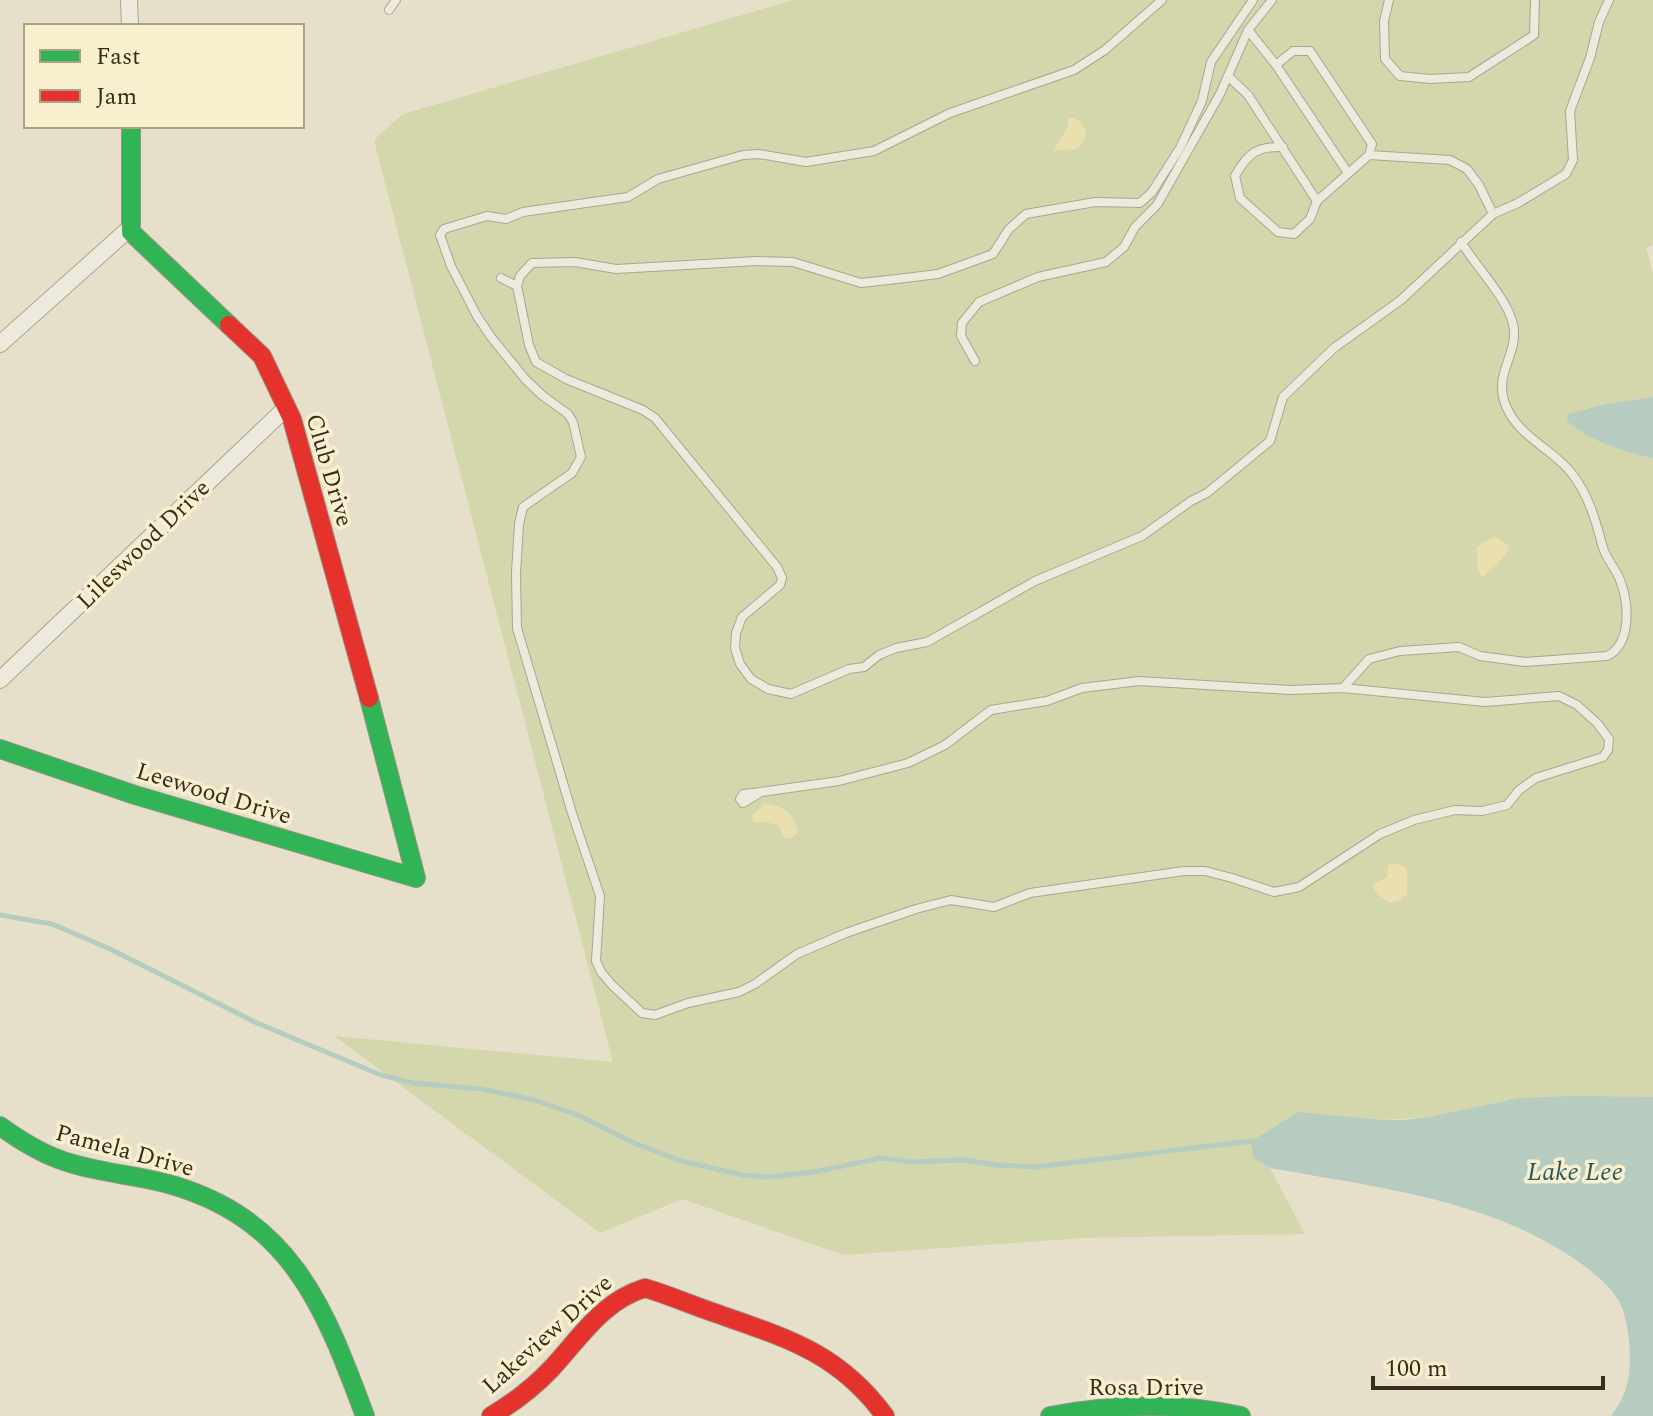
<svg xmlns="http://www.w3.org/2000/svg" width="1653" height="1416" font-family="Spectral,serif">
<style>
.green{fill:#d3d7ab}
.sand{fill:#ecdfaf}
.water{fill:#b6ccc0}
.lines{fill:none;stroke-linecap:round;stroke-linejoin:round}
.stream{stroke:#b6ccc0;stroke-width:5}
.lane-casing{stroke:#aba494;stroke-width:10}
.street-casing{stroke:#aba494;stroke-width:18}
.fast-casing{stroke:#9a9384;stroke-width:20}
.jam-casing{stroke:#9a9384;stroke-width:20}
.lane{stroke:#ede9dd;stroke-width:8}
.street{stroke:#ede9dd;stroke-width:16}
.fast{stroke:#30b455;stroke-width:18}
.jam{stroke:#e5322d;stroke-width:18}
.labels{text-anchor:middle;stroke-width:7;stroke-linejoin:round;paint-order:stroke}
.street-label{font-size:24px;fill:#3a2c1b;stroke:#f8efcf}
.water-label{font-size:26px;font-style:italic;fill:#295a5b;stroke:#f8efcf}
</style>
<rect width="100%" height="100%" fill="#e6e0ca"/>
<!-- green -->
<polygon class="green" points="793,0 1653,0 1653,244 1646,248 1653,274 1653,397 1606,404 1569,414 1567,420 1610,446 1653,458 1653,1097 1519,1098 1428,1117 1382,1120 1253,1157 1270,1168 1305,1234 1084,1238 844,1255 682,1199 600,1233 334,1036 613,1062 374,140 403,114"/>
<!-- sand -->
<g class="sand">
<path d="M1072 117C1089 125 1089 135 1078 149L1053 151 1069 125 1067 119Z"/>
<path d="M1494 536 1509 546C1505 560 1493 567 1483 577L1478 571 1477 547Z"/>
<path d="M765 804C782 805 795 814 798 832L790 839 784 837 778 825 765 822 755 823 752 820 753 815Z"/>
<polygon points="1399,864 1407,869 1407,894 1400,900 1390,903 1377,894 1372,885 1387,877 1388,865"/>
</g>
<!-- water -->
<g class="water">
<path d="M1653 397V458C1622 451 1591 442 1567 421L1568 414 1606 404Z"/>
<path d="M1573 1096 1653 1097V1416H1611C1629 1393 1632 1370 1629 1341 1627 1325 1625 1309 1615 1295 1606 1282 1591 1271 1579 1262 1490 1199 1375 1187 1270 1168L1253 1158 1252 1141 1298 1112 1382 1120H1403L1428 1117 1519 1098Z"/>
</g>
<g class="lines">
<!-- stream -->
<polyline class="stream" points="0,915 52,924 110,949 257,1023 381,1075 413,1083 481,1089 534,1100 578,1115 634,1143 681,1161 743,1175 768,1177 814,1172 881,1158 913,1162 964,1160 997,1165 1035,1167 1252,1141 1254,1145"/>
<!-- lane casing -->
<g class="lane-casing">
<g id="lane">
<polyline points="1389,0 1384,21 1385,59 1400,76 1430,79 1469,77 1534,35 1535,0"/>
<polyline points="389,10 396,0"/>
<polyline points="1248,30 1276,65"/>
<polyline points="1228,76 1248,95 1317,201"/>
<path d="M1283 147C1257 146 1248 153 1235 176L1240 198 1278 232 1294 234 1310 219 1317 201 1369 155 1372 144 1310 51H1293L1276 65 1348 173"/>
<polyline points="1493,214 1518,203 1566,174 1573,160 1570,111 1590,58 1599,22 1609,0"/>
<polyline points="501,278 517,286 520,276 532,263 575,262 616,269 757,261 793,262 861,283 897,279 938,274 993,254 1009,229 1026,214 1095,202 1140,203 1152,192 1180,148 1202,101 1211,62 1253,0"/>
<polyline points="517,286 529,345 536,362 566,379 643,410 655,418 777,567 782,578 780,585 742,617 736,633 735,648 740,664 751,679 768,689 791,694 849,669 864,667 879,655 896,648 927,642 1035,581 1142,536 1191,501 1207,493 1270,441 1283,397 1334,348 1401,300 1493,214 1479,185 1467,169 1450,160 1369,155"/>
<polyline points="975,361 961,336 962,323 979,302 1038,277 1106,262 1124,247 1135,227 1157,205 1220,94 1248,30 1272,0"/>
<path d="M1343 688 1369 659 1400 651 1459 647 1480 656 1525 662 1607 656C1632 644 1629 603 1620 580 1616 569 1607 560 1603 548 1596 522 1590 498 1573 475 1554 449 1519 438 1506 406 1492 374 1520 353 1513 324 1507 298 1475 265 1461 242"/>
<polyline points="761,792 743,803 740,799 743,794 761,792 839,781 908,763 945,745 991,710 1047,701 1082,688 1139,681 1290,690 1343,688 1485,702 1559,696 1577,705 1597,723 1609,739 1608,750 1603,757 1536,778 1519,790 1507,805 1482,811 1455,810 1414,820 1380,834 1299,887 1274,892 1232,878 1205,871 1184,871 1030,893 994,907 951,900 916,909 846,933 797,954 755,984 739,992 688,1003 655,1015 642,1013 612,985 601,972 596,961 600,896 572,813 517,628 516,573 519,524 523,507 572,473 581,457 573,422 568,414 543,396 526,380 491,337 477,316 451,266 440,235 444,229 487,216 506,219 523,212 628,197 658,179 743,155 759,154 806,162 874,151 950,113 1074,70 1105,50 1162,0"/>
</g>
</g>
<!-- street casing -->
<g class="street-casing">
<g id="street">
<polyline points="129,0 130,26"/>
<polyline points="0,344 131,227"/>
<polyline points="0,680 287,407"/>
</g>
</g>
<!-- fast casing -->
<g class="fast-casing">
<g id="fast">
<polyline points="131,126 131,232 229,325"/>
<polyline points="0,749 135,795 416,878 369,698"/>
<path d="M0 1126C18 1139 37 1151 58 1159 92 1172 130 1174 165 1183 291 1217 324 1306 365 1416"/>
<path d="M1050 1416C1113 1404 1178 1402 1241 1416"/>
</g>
</g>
<!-- jam casing -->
<g class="jam-casing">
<g id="jam">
<polyline points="229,325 262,356 292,419 369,698"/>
<path d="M491 1416C513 1403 533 1388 551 1369 580 1338 602 1301 645 1288 669 1295 691 1305 715 1313 786 1338 838 1352 885 1416"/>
</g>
</g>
<!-- lane -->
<use href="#lane" class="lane"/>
<!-- street -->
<use href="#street" class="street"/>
<!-- fast -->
<use href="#fast" class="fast"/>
<!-- jam -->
<use href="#jam" class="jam"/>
</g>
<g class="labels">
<!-- street labels -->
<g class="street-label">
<text transform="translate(330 470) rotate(74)" y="8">Club Drive</text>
<text transform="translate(143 544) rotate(-44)" y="8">Lileswood Drive</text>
<text transform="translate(214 793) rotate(17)" y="8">Leewood Drive</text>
<text transform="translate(125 1150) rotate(15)" y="8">Pamela Drive</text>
<text transform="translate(547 1334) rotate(-42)" y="8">Lakeview Drive</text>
<text x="1146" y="1395">Rosa Drive</text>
</g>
<!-- water labels -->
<g class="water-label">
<text x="1575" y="1180">Lake Lee</text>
</g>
</g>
<!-- legend -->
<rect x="24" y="24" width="280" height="104" fill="#f8efcf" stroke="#aca187" stroke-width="2"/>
<rect x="40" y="50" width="40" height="12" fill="#30b455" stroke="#aca187" stroke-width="2"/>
<text x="96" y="64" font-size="24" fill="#3a2c1b">Fast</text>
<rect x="40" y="90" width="40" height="12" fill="#e5322d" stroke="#aca187" stroke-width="2"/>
<text x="96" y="104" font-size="24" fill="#3a2c1b">Jam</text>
<!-- scale -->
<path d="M1373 1376v12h230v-12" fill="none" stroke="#3a2c1b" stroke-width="4"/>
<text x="1385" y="1376" font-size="24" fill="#3a2c1b" stroke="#f8efcf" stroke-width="6" paint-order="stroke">100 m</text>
</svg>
